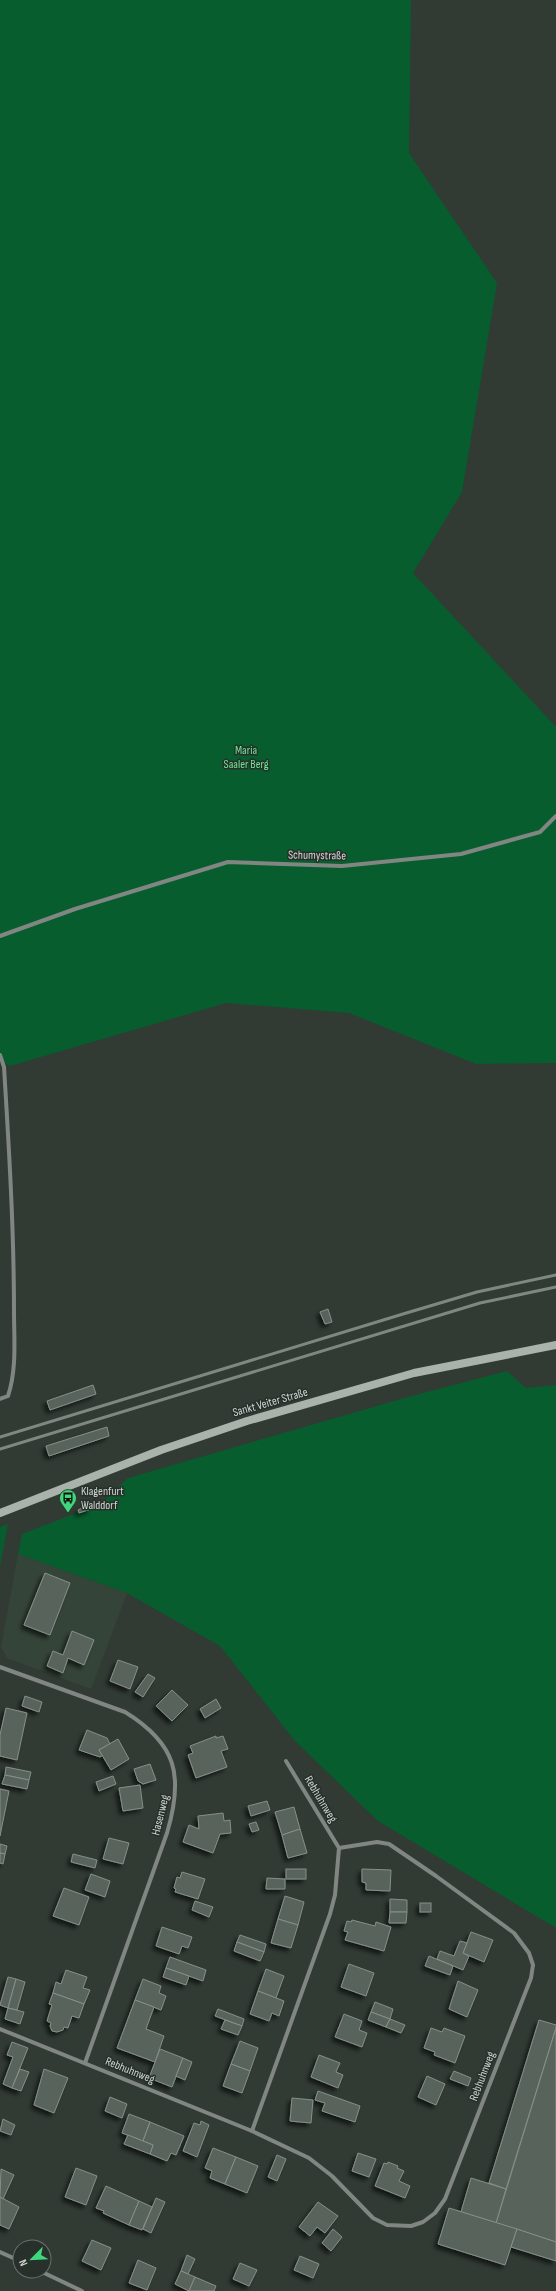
<svg xmlns="http://www.w3.org/2000/svg" width="556" height="2291" font-family="'Sofia Sans Condensed',sans-serif">
<style>
.built{fill:#354438}
.green{fill:#075d2e}
.building{fill:#59635b;stroke:#859088;filter:url(#shadow)}
.lines{fill:none;stroke-linecap:round;stroke-linejoin:round}
.minor{stroke:#818682;stroke-width:4}
.secondary{stroke:#aab2ac;stroke-width:8}
.rail{stroke:#7f8781;stroke-width:3}
.labels{text-anchor:middle;stroke-width:3;stroke-linejoin:round;paint-order:stroke}
.park-label{font-size:12px;fill:#70e597;stroke:#27302a}
.street-label{font-size:12px;fill:#d0d5d1;stroke:#27302a}
.poi-label{font-size:12px;fill:#d0d5d1;stroke:#27302a;text-anchor:start}
</style>
<defs>
<filter id="shadow"><feDropShadow dx="-3.5" dy="3.5" stdDeviation="2" flood-color="#0009"/></filter>
</defs>
<rect width="100%" height="100%" fill="#313b34"/>
<!-- built -->
<polygon class="built" points="18,1554 127,1593 91,1689 7,1658 1,1647"/>
<!-- green -->
<g class="green">
<polygon points="0,0 411,0 409,153 497,283 462,492 413,573 556,727 556,1063 476,1064 349,1013 226,1003 10,1066 0,1060"/>
<polygon points="507,1371 526,1388 556,1385 556,1928 378,1821 295,1741 220,1646 127,1593 18,1554 22,1534 102,1503 128,1478 408,1397"/>
<polygon points="8,1524 0,1567 0,1527"/>
</g>
<!-- building -->
<g class="building">
<polygon points="328,1309 332,1322 325,1324 320,1312"/>
<polygon points="93,1385 96,1394 50,1410 47,1401"/>
<polygon points="107,1427 109,1436 49,1456 46,1446"/>
<polygon points="89,1505 91,1509 79,1513 78,1510"/>
<polygon points="45,1573 70,1583 50,1635 24,1625"/>
<polygon points="72,1631 94,1640 84,1665 68,1658 63,1673 47,1666 53,1651 63,1655"/>
<polygon points="118,1660 138,1667 130,1689 110,1681"/>
<polygon points="148,1674 155,1678 143,1697 135,1692"/>
<polygon points="172,1690 188,1705 172,1721 156,1706"/>
<polygon points="25,1696 42,1702 39,1712 22,1706"/>
<polygon points="216,1699 221,1708 205,1718 200,1709"/>
<polygon points="6,1708 27,1713 17,1760 0,1756 0,1735"/>
<polygon points="87,1730 107,1738 110,1744 99,1750 103,1755 100,1757 79,1750"/>
<polygon points="216,1736 216,1738 223,1736 228,1749 221,1751 227,1767 196,1778 188,1755 193,1753 190,1746"/>
<polygon points="118,1739 129,1759 111,1770 99,1750"/>
<polygon points="150,1764 156,1780 143,1784 138,1781 134,1769"/>
<polygon points="6,1767 31,1772 29,1780 5,1775"/>
<polygon points="5,1775 29,1780 27,1789 2,1784"/>
<polygon points="113,1776 116,1784 99,1791 96,1782"/>
<polygon points="140,1785 143,1808 123,1811 119,1788"/>
<polygon points="0,1789 9,1791 0,1836"/>
<polygon points="267,1801 270,1810 251,1816 248,1806"/>
<polygon points="294,1807 300,1829 282,1835 275,1812"/>
<polygon points="223,1813 224,1821 230,1820 231,1833 220,1834 213,1853 183,1842 189,1825 199,1829 198,1816"/>
<polygon points="256,1822 259,1830 252,1832 249,1824"/>
<polygon points="300,1829 307,1853 288,1858 282,1835"/>
<polygon points="109,1838 129,1843 123,1864 103,1859"/>
<polygon points="0,1844 7,1846 5,1854 0,1853"/>
<polygon points="0,1853 5,1854 3,1864 0,1863"/>
<polygon points="73,1854 97,1860 95,1868 71,1862"/>
<rect x="286" y="1869" width="20" height="10"/>
<polygon points="362,1869 391,1870 390,1891 366,1890 366,1883 362,1882"/>
<polygon points="182,1872 205,1879 198,1899 175,1892 176,1889 174,1888 177,1877 180,1878"/>
<polygon points="91,1874 110,1881 105,1897 85,1890"/>
<polygon points="267,1878 285,1879 285,1889 266,1889"/>
<polygon points="64,1888 89,1897 79,1925 53,1916"/>
<polygon points="285,1896 304,1902 298,1925 278,1919"/>
<polygon points="390,1899 407,1900 407,1912 390,1912"/>
<polygon points="195,1901 213,1907 209,1917 192,1910"/>
<rect x="420" y="1903" width="11" height="9"/>
<polygon points="390,1912 407,1912 406,1923 389,1923"/>
<polygon points="278,1919 298,1925 291,1948 271,1943"/>
<polygon points="352,1920 375,1926 376,1922 391,1927 384,1951 345,1940 348,1932 344,1931 347,1921 351,1922"/>
<polygon points="162,1927 192,1937 188,1948 182,1946 179,1954 156,1946"/>
<polygon points="471,1932 493,1940 484,1962 463,1953"/>
<polygon points="240,1935 266,1944 264,1952 237,1942"/>
<polygon points="460,1941 467,1943 463,1953 469,1956 463,1970 437,1959 440,1951 454,1956"/>
<polygon points="237,1942 264,1952 260,1961 234,1951"/>
<polygon points="429,1956 453,1966 450,1975 425,1966"/>
<polygon points="170,1957 206,1970 203,1981 166,1968"/>
<polygon points="349,1964 374,1973 366,1996 341,1987"/>
<polygon points="166,1968 189,1976 186,1985 163,1977"/>
<polygon points="266,1969 284,1976 276,1998 258,1991"/>
<polygon points="66,1970 87,1977 83,1988 90,1990 84,2004 53,1993 56,1982 61,1984"/>
<polygon points="8,1977 16,1979 8,2008 0,2005"/>
<polygon points="16,1979 25,1982 17,2010 8,2008"/>
<polygon points="143,1979 161,1986 159,1993 166,1996 161,2010 135,2000"/>
<polygon points="458,1981 478,1990 467,2017 449,2009"/>
<polygon points="258,1991 284,2001 279,2016 272,2013 269,2021 250,2014"/>
<polygon points="53,1993 84,2004 79,2018 72,2016 68,2028 64,2027 63,2030 57,2032 52,2031 50,2026 51,2023 47,2021 52,2005 49,2004"/>
<polygon points="135,2000 154,2007 146,2029 164,2036 155,2062 117,2048"/>
<polygon points="375,2002 393,2009 390,2019 371,2012"/>
<polygon points="8,2008 24,2012 20,2024 5,2019"/>
<polygon points="218,2009 244,2019 242,2026 215,2016"/>
<polygon points="371,2012 390,2019 386,2027 368,2020"/>
<polygon points="344,2014 362,2021 359,2030 367,2033 362,2047 335,2037"/>
<polygon points="390,2019 405,2025 401,2033 386,2027"/>
<polygon points="225,2020 242,2026 238,2035 221,2029"/>
<polygon points="539,2020 556,2025 556,2028 506,2189 489,2183"/>
<polygon points="431,2028 442,2032 444,2028 465,2036 455,2063 434,2055 435,2052 424,2048"/>
<polygon points="556,2028 556,2242 496,2223"/>
<polygon points="240,2041 258,2048 250,2071 231,2064"/>
<polygon points="12,2042 28,2048 12,2088 3,2084 13,2057 7,2055"/>
<polygon points="160,2049 183,2058 172,2087 149,2078"/>
<polygon points="319,2055 340,2063 336,2072 343,2075 338,2088 311,2077"/>
<polygon points="183,2058 192,2062 185,2080 176,2076"/>
<polygon points="231,2064 250,2071 242,2093 223,2086"/>
<polygon points="20,2069 29,2072 21,2091 12,2088"/>
<polygon points="44,2069 68,2078 54,2113 34,2105"/>
<polygon points="454,2071 471,2078 468,2086 450,2079"/>
<polygon points="427,2076 445,2084 436,2105 418,2097"/>
<polygon points="318,2091 360,2106 355,2122 322,2111 325,2103 315,2100"/>
<polygon points="110,2097 127,2104 122,2118 105,2111"/>
<polygon points="292,2098 313,2100 311,2123 290,2121"/>
<polygon points="129,2114 150,2122 143,2141 122,2133"/>
<polygon points="3,2119 15,2125 11,2135 0,2131"/>
<polygon points="201,2121 209,2125 197,2157 183,2151 194,2123 200,2125"/>
<polygon points="150,2122 184,2136 176,2155 171,2153 167,2161 150,2154 153,2145 143,2141"/>
<polygon points="128,2135 153,2145 150,2154 124,2144"/>
<polygon points="213,2148 236,2157 225,2184 210,2178 212,2171 205,2168"/>
<polygon points="358,2153 376,2159 369,2177 352,2171"/>
<polygon points="277,2155 286,2159 277,2181 268,2177"/>
<polygon points="236,2157 258,2166 247,2193 225,2184"/>
<polygon points="388,2162 398,2166 397,2168 404,2171 399,2181 410,2186 405,2198 375,2186 384,2163 387,2164"/>
<polygon points="76,2168 97,2176 86,2205 65,2197"/>
<polygon points="1,2169 14,2175 3,2199 0,2197"/>
<polygon points="471,2178 506,2189 496,2223 461,2212"/>
<polygon points="106,2186 139,2201 129,2225 103,2213 104,2211 96,2208"/>
<polygon points="0,2197 19,2207 9,2229 0,2225"/>
<polygon points="156,2198 165,2202 151,2233 143,2229"/>
<polygon points="139,2201 152,2207 142,2230 129,2225"/>
<polygon points="318,2202 338,2216 325,2233 317,2227 310,2236 299,2227"/>
<polygon points="449,2208 517,2229 505,2265 438,2244"/>
<polygon points="333,2229 342,2237 331,2251 322,2243"/>
<polygon points="517,2229 556,2242 556,2261 511,2247"/>
<polygon points="92,2240 111,2248 101,2270 82,2261"/>
<polygon points="187,2255 195,2259 188,2274 181,2271"/>
<polygon points="300,2256 319,2264 313,2278 294,2270"/>
<polygon points="138,2260 156,2268 147,2290 129,2283"/>
<polygon points="240,2263 257,2270 249,2286 233,2279"/>
<polygon points="181,2271 195,2277 189,2291 175,2284"/>
<polygon points="195,2277 216,2286 214,2291 189,2291"/>
</g>
<g class="lines">
<!-- minor -->
<g class="minor">
<polyline points="0,936 75,909 228,862 342,866 461,854 540,832 556,816"/>
<path d="M0 1055 4 1067C9 1148 14 1230 14 1311 14 1339 17 1369 8 1396L0 1399"/>
<path d="M0 1667 125 1712C177 1744 184 1776 167 1833L85 2063"/>
<polyline points="0,2029 252,2131 309,2158 332,2176 373,2218 387,2225 411,2226 423,2222 435,2213 445,2199 531,1978 533,1965 529,1953 514,1933 436,1876 389,1844 377,1842 339,1848"/>
<polyline points="252,2131 330,1914 335,1895 339,1848 286,1761"/>
<polyline points="0,2252 20,2261"/>
<polyline points="40,2271 82,2291"/>
</g>
<!-- secondary -->
<polyline class="secondary" points="0,1513 161,1450 247,1421 414,1373 556,1345"/>
<!-- rail -->
<g class="rail">
<polyline points="0,1437 403,1314 477,1292 556,1275"/>
<polyline points="0,1449 480,1303 556,1287"/>
</g>
</g>
<!-- icons -->
<defs>
<g id="bus-pin" transform="scale(0.9)"><path d="M0 17L-7.5 6A9.5 9.5 0 1 1 7.5 6Z" fill="#40d77c" stroke="#27302a"/><path d="M-5-6H5V4H4V6H2V4H-2V6H-4V4H-5ZM-3.5-4V0h7V-4ZM-3.5 1.2v1.5H-2V1.2ZM2 1.2v1.5H3.5V1.2Z" fill="#111"/></g>
</defs>
<g fill-rule="evenodd">
<use href="#bus-pin" x="68" y="1498"/>
</g>
<g class="labels">
<!-- park labels -->
<g class="park-label">
<text x="246" y="754">Maria<tspan x="246" dy="14">Saaler Berg</tspan></text>
</g>
<!-- street labels -->
<g class="street-label">
<text transform="translate(317 855) rotate(1)" y="4">Schumystraße</text>
<text transform="translate(270 1402) rotate(-16)" y="4">Sankt Veiter Straße</text>
<text transform="translate(321 1799) rotate(59)" y="4">Rebhuhnweg</text>
<text transform="translate(160 1815) rotate(-76)" y="4">Hasenweg</text>
<text transform="translate(130 2070) rotate(22)" y="4">Rebhuhnweg</text>
<text transform="translate(482 2076) rotate(-69)" y="4">Rebhuhnweg</text>
</g>
<!-- poi labels -->
<g class="poi-label">
<text x="81" y="1495">Klagenfurt<tspan x="81" dy="14">Walddorf</tspan></text>
</g>
</g>
<!-- north arrow -->
<g transform="translate(32 2259) rotate(246)"><circle r="19" fill="#27302a" stroke="#6b726d"/>
<path d="M0-3L7 15L0 10L-7 15Z" fill="#40d77c"/>
<text y="-6" font-size="11" font-weight="bold" text-anchor="middle" fill="#d0d5d1">N</text>
</g>
</svg>
